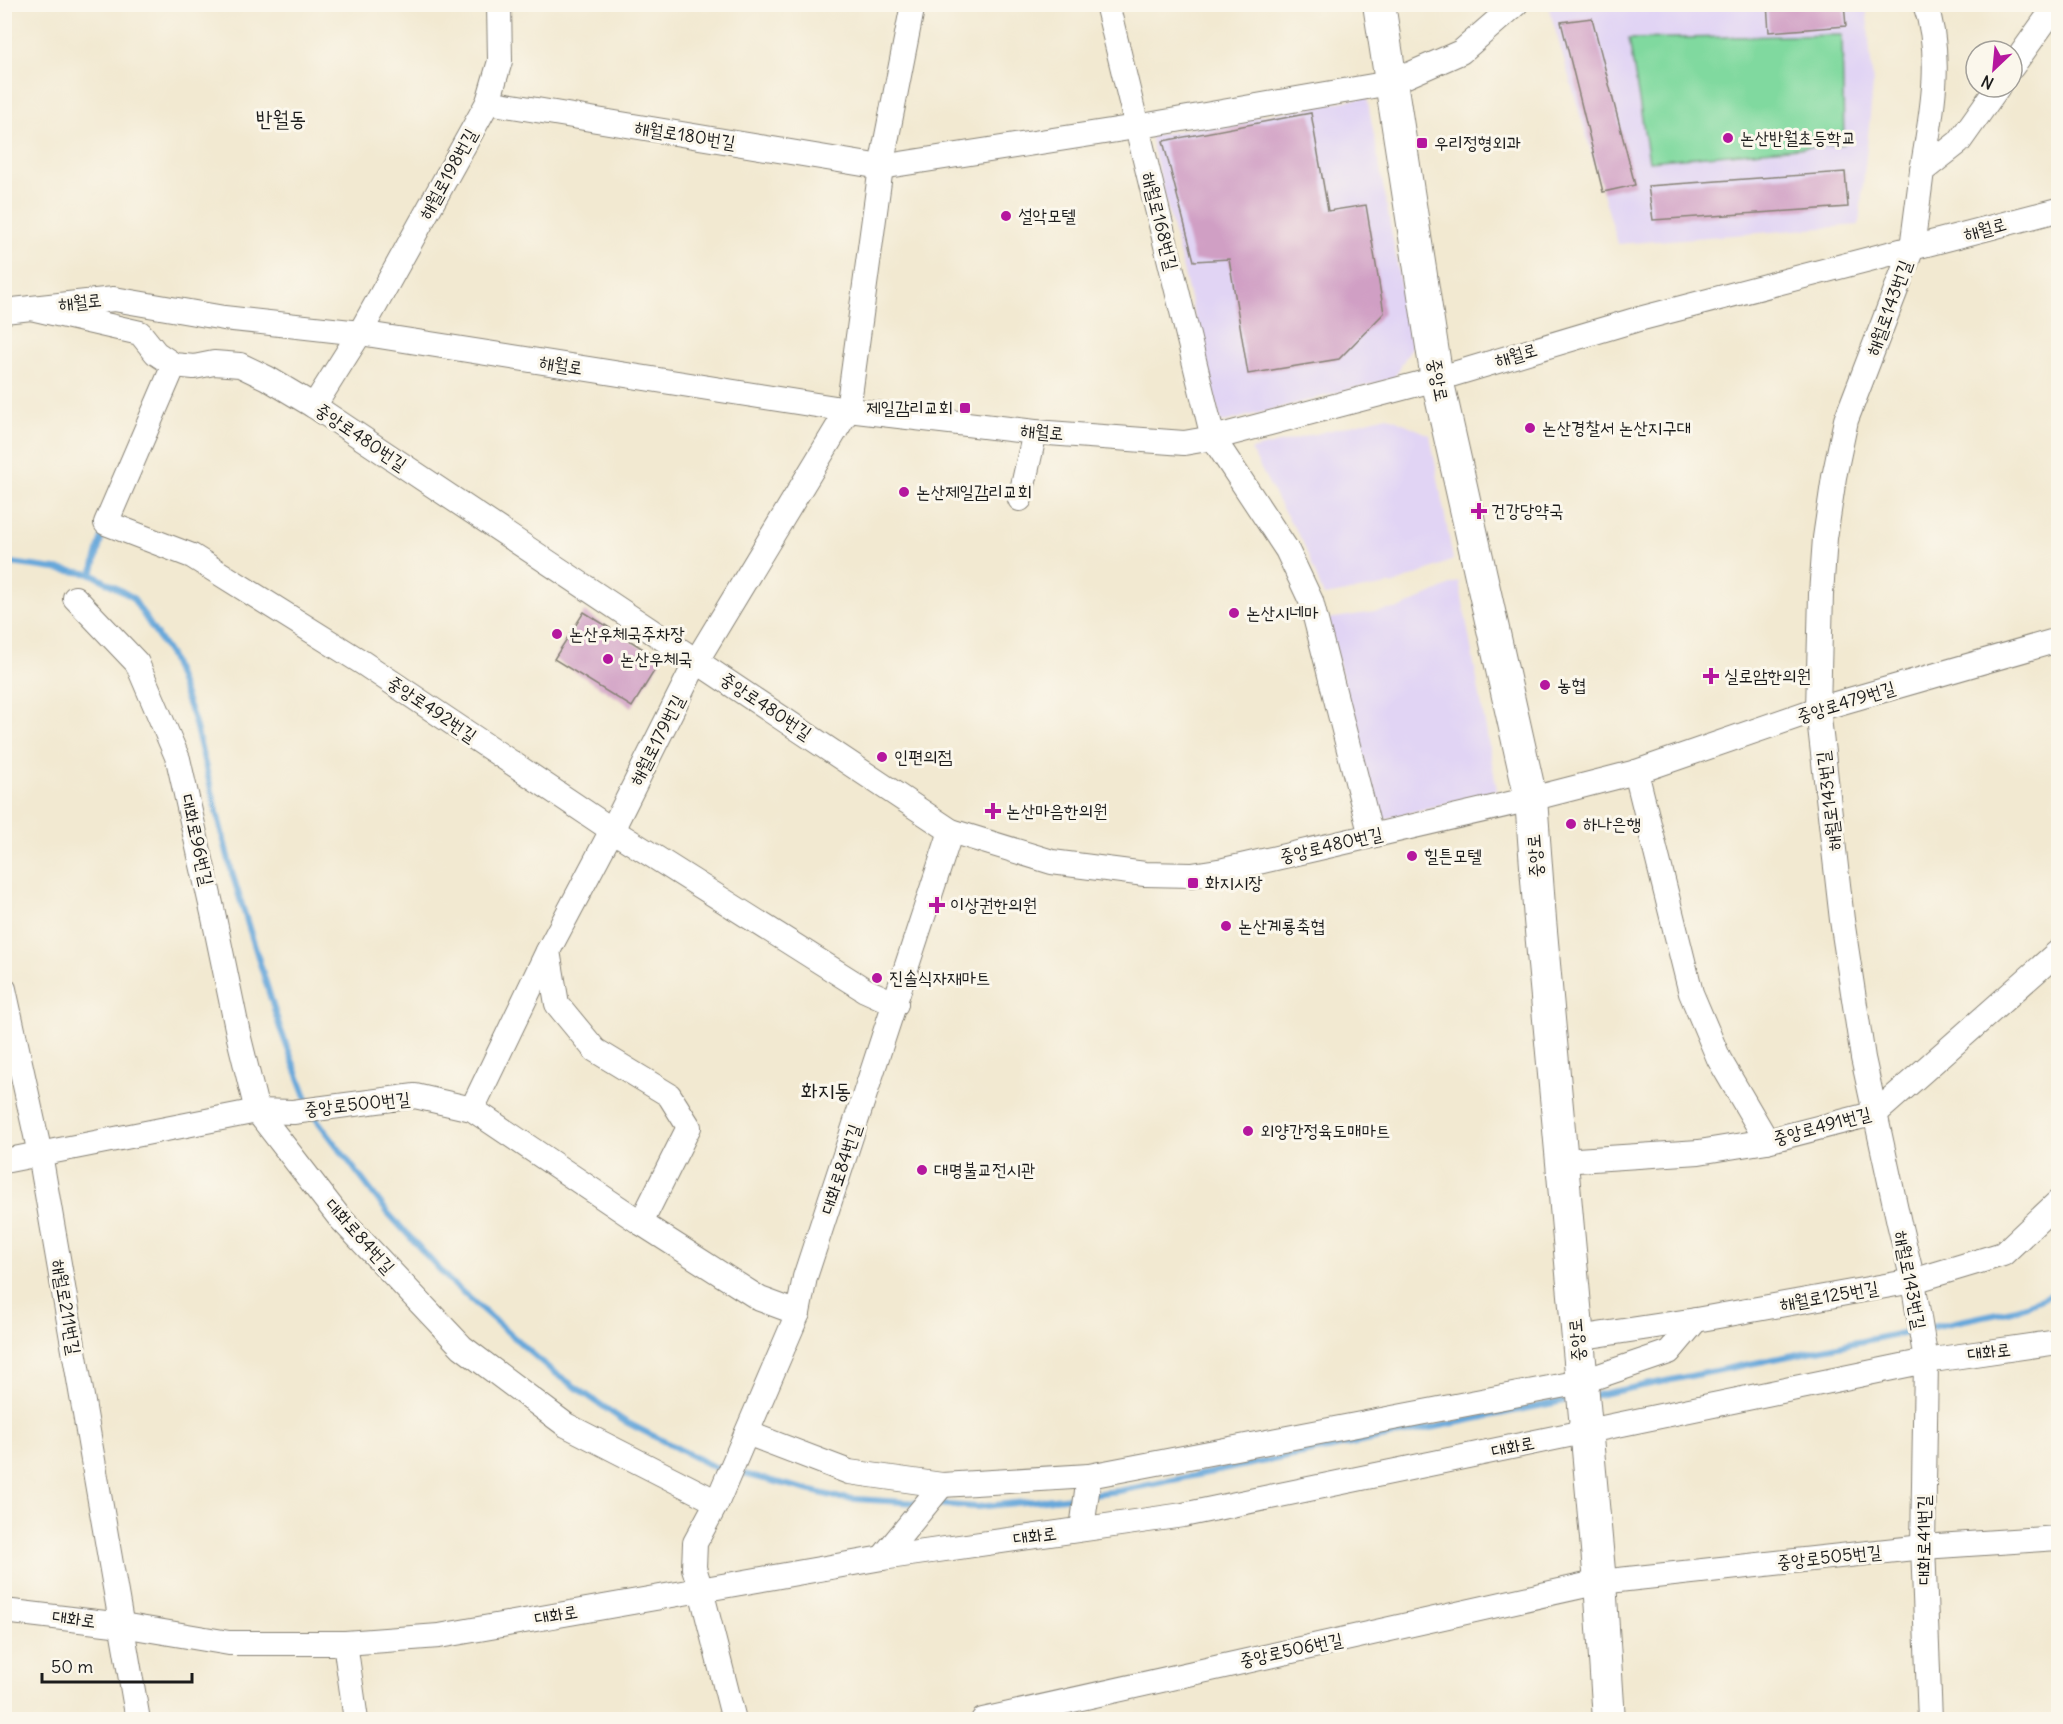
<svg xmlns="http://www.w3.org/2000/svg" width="2063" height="1724" font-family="Delius,'Poor Story',sans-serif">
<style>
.built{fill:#e1d4f4}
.green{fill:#80d99f;stroke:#4e7a5e;stroke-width:1.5}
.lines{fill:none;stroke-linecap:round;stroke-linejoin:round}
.stream{stroke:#66a7da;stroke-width:6}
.building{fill:#d09fc4}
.minor-casing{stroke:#878276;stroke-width:26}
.major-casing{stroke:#878276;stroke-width:34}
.minor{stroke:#fff;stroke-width:24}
.major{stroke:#fff;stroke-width:32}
.poi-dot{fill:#b5179e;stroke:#fbf7ec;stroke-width:2}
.labels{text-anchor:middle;stroke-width:6;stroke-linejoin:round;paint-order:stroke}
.street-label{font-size:18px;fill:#1c1c1c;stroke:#fbf7ec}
.poi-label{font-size:18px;fill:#1c1c1c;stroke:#fbf7ec;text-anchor:start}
.quarter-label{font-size:21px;fill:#1c1c1c;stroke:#fbf7ec}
</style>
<rect width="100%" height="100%" fill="#fbf7ec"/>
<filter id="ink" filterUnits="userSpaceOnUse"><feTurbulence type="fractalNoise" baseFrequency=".0167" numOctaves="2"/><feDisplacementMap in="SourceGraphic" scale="12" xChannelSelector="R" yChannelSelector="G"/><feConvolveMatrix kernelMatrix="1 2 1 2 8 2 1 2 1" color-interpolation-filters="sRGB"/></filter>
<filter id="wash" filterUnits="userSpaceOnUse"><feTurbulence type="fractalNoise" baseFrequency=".008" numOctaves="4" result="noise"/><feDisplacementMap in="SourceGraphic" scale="24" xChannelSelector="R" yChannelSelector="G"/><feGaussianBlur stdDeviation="1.35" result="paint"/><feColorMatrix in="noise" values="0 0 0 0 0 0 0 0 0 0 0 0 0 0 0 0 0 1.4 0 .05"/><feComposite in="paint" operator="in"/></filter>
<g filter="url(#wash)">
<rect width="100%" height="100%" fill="#f2e9d1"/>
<!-- built -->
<g class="built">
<polygon points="1548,5 1866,5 1873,85 1859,225 1618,244"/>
<polygon points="1367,97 1412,346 1394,378 1221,423 1150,136"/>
<polygon points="1387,416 1430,435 1453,560 1394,584 1324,596 1302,540 1280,505 1251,450"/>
<polygon points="1459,581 1497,790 1377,821 1328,619 1401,608"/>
</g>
<!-- green -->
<polygon class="green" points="1842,35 1844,144 1649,161 1629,39"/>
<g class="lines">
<!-- stream -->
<g class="stream">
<polyline points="4,562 92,574 132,597 171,657 194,720 232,873 280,1028 309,1104"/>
<polyline points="92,574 102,536"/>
<polyline points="314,1116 388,1213 451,1282 551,1370 624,1421 714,1467 726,1470"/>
<polyline points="1927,1328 2017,1309 2058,1292"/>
<polyline points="1592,1396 1917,1330"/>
<polyline points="736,1472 840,1498 917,1503"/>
<polyline points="1092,1494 1119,1491 1573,1399"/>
<polyline points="933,1504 977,1507 1082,1496"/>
</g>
</g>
<g id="blocks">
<!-- building -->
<g class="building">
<polygon points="1767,4 1844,4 1846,26 1769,32"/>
<polygon points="1592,18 1635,185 1603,192 1561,22"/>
<polygon points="1311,113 1328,211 1366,205 1384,313 1339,359 1248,374 1229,259 1194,261 1163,141"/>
<polygon points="1845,172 1848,207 1653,220 1648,186"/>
<polygon points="584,612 661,660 632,707 554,659"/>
</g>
</g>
</g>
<g filter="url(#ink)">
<use href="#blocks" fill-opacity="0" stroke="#878276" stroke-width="1.5"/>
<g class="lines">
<!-- minor casing -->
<g class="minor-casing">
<g id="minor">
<polyline points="1107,4 1213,438 1287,550 1311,601 1371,836"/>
<polyline points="2012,67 2057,4"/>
<polyline points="488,102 881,167 1136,127 1390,83 1461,52 1516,4"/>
<path d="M1922 171C1931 117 1944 57 1925 4"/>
<polyline points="31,308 140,333 156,353 174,365 194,367 214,363 240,365 267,378 314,406 951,831 1052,862 1145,874 1192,875 1224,870 1531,799 1636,772 1818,709 2058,640"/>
<polyline points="4,311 114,299 224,318 360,333 848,410 1035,432 1184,443 1213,438 1437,379 1635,320 2058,210"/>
<polyline points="174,365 106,523 192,556 363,663 612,830 865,990 896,1004"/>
<polyline points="314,406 360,333 488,102 500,61 499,4"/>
<polyline points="1020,499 1035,432"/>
<polyline points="75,598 137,663 178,759 213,913 239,1038 257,1111 339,1217 462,1347 566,1425 717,1502"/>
<polyline points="1636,772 1691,993 1719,1059 1767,1141"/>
<polyline points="548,951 557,1004 595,1050 669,1095 689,1127 641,1223"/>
<polyline points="4,989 40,1154 138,1720"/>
<polyline points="472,1109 548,951 612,830 697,660 848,410 881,167 913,4"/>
<polyline points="4,1161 257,1111 293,1112 415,1096 472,1109 641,1223 760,1299 798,1313"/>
<polyline points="1562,1161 1699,1152 1767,1141 1876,1113 2058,952"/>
<polyline points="1577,1338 1696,1320 1913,1281 2003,1254 2058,1202"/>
<polyline points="747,1433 849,1472 942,1485 1089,1476 1581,1382 1669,1352 1696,1320"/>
<polyline points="1082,1529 1089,1476"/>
<polyline points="882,1558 942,1485"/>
<polyline points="4,1611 122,1625 229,1643 345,1643 439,1636 882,1558 1183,1515 1926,1361 2058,1342"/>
<polyline points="345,1643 356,1720"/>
<polyline points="734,1720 701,1590 694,1568 695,1543 717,1502 798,1313 805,1277 951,831"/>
<polyline points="983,1720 1600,1582 1923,1547 2058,1538"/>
<polyline points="1930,1720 1923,1547 1926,1361 1913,1281 1899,1223 1863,1058 1842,920 1818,709 1821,594 1825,538 1834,477 1846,420 1912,248 1922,171 1959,142 1998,87"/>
</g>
</g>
<!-- major casing -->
<g class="major-casing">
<polyline id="major" points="1379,4 1437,379 1531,799 1540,920 1600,1582 1609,1720"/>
</g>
<!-- minor -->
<use href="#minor" class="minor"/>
<!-- major -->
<use href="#major" class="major"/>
</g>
</g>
<!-- markers -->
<g class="poi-dot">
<circle cx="1728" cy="138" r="6"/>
<rect x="1416" y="137" width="12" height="12" rx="3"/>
<circle cx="1006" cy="216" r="6"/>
<rect x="959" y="402" width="12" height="12" rx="3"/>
<circle cx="1530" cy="428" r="6"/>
<circle cx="904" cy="492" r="6"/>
<path d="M1476 502h6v6h6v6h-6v6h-6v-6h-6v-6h6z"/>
<circle cx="1234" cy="613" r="6"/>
<circle cx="557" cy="634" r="6"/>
<circle cx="608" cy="659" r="6"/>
<path d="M1708 667h6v6h6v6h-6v6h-6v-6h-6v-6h6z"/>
<circle cx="1545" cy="685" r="6"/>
<circle cx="882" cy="757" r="6"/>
<path d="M990 802h6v6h6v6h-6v6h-6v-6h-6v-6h6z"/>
<circle cx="1571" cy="824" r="6"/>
<circle cx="1412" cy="856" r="6"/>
<rect x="1187" y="877" width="12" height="12" rx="3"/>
<path d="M934 896h6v6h6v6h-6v6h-6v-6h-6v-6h6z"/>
<circle cx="1226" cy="926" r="6"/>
<circle cx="877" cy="978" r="6"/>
<circle cx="1248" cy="1131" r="6"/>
<circle cx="922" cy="1170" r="6"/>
</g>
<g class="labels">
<!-- street labels -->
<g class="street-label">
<text transform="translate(685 135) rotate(9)" y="6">해월로180번길</text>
<text transform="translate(448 174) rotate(-61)" y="6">해월로198번길</text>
<text transform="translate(1160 221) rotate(76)" y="6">해월로168번길</text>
<text transform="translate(1985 229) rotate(-15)" y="6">해월로</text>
<text transform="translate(80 302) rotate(-6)" y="6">해월로</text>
<text transform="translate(1889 308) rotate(-70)" y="6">해월로143번길</text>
<text transform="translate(1516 355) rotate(-16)" y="6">해월로</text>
<text transform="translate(561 365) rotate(9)" y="6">해월로</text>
<text transform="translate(1438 380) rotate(79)" y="6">중앙로</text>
<text transform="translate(1042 432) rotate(5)" y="6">해월로</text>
<text transform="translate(361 437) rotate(34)" y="6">중앙로480번길</text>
<text transform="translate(1846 702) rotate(-17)" y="6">중앙로479번길</text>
<text transform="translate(766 706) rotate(34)" y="6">중앙로480번길</text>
<text transform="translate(432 709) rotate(34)" y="6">중앙로492번길</text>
<text transform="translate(657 740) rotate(-63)" y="6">해월로179번길</text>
<text transform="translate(1829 801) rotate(-97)" y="6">해월로143번길</text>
<text transform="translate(197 840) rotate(77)" y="6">대화로96번길</text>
<text transform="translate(1331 845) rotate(-13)" y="6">중앙로480번길</text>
<text transform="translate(1535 856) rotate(-94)" y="6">중앙로</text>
<text transform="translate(357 1104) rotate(-6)" y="6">중앙로500번길</text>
<text transform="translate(1822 1126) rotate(-15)" y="6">중앙로491번길</text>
<text transform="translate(841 1169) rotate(-72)" y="6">대화로84번길</text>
<text transform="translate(360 1236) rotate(48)" y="6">대화로84번길</text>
<text transform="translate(1910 1280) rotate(79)" y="6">해월로143번길</text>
<text transform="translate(1829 1296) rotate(-10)" y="6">해월로125번길</text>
<text transform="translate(66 1307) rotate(80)" y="6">해월로211번길</text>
<text transform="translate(1577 1340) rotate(-95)" y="6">중앙로</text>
<text transform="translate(1989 1352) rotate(-7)" y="6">대화로</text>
<text transform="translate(1513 1447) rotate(-12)" y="6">대화로</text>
<text transform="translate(1035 1536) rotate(-8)" y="6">대화로</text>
<text transform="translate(1924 1540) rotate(-90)" y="6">대화로41번길</text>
<text transform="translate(1829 1557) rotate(-6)" y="6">중앙로505번길</text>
<text transform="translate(556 1615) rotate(-10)" y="6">대화로</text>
<text transform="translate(74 1619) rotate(7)" y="6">대화로</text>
<text transform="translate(1291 1650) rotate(-12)" y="6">중앙로506번길</text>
</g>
<!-- poi labels -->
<g class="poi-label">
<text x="1740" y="144">논산반월초등학교</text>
<text x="1434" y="149">우리정형외과</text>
<text x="1018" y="222">설악모텔</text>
<text x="953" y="414" text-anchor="end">제일감리교회</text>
<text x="1542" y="434">논산경찰서 논산지구대</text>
<text x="916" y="498">논산제일감리교회</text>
<text x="1491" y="517">건강당약국</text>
<text x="1246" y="619">논산시네마</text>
<text x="569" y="640">논산우체국주차장</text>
<text x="620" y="665">논산우체국</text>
<text x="1724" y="682">실로암한의원</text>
<text x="1557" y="691">농협</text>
<text x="894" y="763">인편의점</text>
<text x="1006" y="817">논산마음한의원</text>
<text x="1583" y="830">하나은행</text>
<text x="1424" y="862">힐튼모텔</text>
<text x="1205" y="889">화지시장</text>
<text x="950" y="911">이상권한의원</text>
<text x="1238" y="932">논산계룡축협</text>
<text x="889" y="984">진솔식자재마트</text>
<text x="1260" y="1137">외양간정육도매마트</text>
<text x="934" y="1176">대명불교전시관</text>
</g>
<!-- quarter labels -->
<g class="quarter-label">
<text x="281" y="126">반월동</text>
<text x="826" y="1098">화지동</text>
</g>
</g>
<!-- margin -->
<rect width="2063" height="1724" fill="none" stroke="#fbf7ec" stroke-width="24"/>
<!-- north arrow -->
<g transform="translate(1994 69) rotate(206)"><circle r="28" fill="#fbf7ec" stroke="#a29f99" stroke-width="1.5"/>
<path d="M0-4.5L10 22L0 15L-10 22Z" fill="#b5179e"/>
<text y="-9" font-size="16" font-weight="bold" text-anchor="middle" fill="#1c1c1c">N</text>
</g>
<!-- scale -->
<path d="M42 1673v9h150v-9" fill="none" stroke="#1c1c1c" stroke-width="3"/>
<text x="51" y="1673" font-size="18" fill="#1c1c1c" stroke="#fbf7ec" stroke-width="4.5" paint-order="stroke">50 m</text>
</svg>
